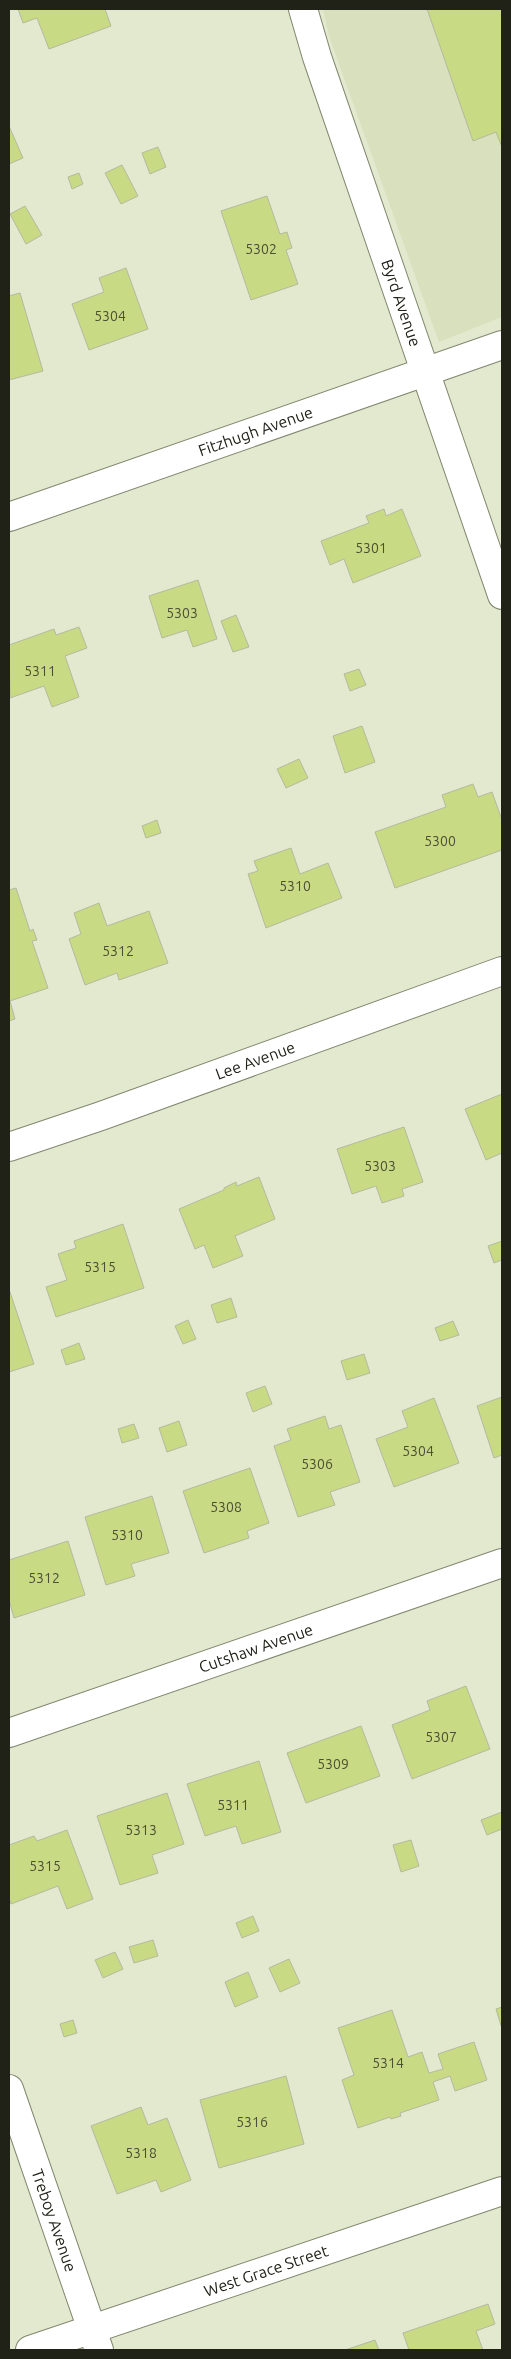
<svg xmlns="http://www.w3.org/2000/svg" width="511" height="2359" font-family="Ubuntu,sans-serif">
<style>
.built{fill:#d8e0be}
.building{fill:#c8da84;stroke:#b3baa0}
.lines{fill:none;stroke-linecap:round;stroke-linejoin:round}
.minor-casing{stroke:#81876e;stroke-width:30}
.tertiary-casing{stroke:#81876e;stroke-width:30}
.minor{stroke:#fff;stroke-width:28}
.tertiary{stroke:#fff;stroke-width:28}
.labels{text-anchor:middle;stroke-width:5;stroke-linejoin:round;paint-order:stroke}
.number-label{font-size:14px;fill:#4a5033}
.street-label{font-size:16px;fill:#202218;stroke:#e3e9ce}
</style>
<rect width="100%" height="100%" fill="#e3e9ce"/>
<!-- built -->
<polygon class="built" points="323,9 502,9 502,317 439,342 329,36"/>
<!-- building -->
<g class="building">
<polygon points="18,9 105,9 111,26 49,49 37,18 23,23"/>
<polygon points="427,9 502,9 502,147 496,132 473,141"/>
<polygon points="9,126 23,158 9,164"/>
<polygon points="158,147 166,167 150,174 142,153"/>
<polygon points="122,165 138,196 121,204 105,173"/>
<polygon points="79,173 83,184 72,189 68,177"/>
<polygon points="267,196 280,234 287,232 292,248 286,250 298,284 251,300 221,211"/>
<polygon points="25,206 42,235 26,244 10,214"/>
<polygon points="126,268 148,329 89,350 72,304 104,292 99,278"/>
<polygon points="20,293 43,371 9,380 9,296"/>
<polygon points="384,509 386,516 402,509 421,556 353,583 344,559 330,565 321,541 369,523 366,516"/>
<polygon points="198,580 217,639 193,647 187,630 162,638 149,596"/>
<polygon points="236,615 249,647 233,652 221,621"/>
<polygon points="79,627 87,648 65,656 79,697 52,707 44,686 10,698 9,645 54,629 56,635"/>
<polygon points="359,669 366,685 350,691 344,674"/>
<polygon points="362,726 375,762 345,773 333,736"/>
<polygon points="299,759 308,778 286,788 277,769"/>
<polygon points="473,784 478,797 492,792 502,820 502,850 395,888 375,832 446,807 442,795"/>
<polygon points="157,820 161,833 146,838 142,826"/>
<polygon points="291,848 300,874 328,863 342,898 266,928 248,874 258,871 254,861"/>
<polygon points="16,888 30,931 33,929 37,940 32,941 48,988 10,1001 15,1019 9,1021 9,890"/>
<polygon points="99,903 107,926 149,911 168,963 119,980 117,973 85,985 69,939 81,934 74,913"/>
<polygon points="502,1094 502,1153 486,1160 465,1109"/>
<polygon points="404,1127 423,1182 402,1189 404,1196 382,1203 376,1186 352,1194 337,1149"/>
<polygon points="259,1177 275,1219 235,1236 243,1256 213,1268 204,1245 195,1249 179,1209 224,1190 224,1188 236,1182 237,1186"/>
<polygon points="123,1224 144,1288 56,1317 46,1287 67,1280 58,1254 76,1248 74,1241"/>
<polygon points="502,1241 502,1260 494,1263 488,1246"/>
<polygon points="9,1289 34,1364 9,1372"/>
<polygon points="231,1298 237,1317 217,1323 211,1305"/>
<polygon points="188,1320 196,1339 183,1344 175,1326"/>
<polygon points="453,1321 459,1335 440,1341 435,1328"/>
<polygon points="79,1343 85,1359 66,1365 61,1350"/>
<polygon points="364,1354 370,1373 347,1380 341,1361"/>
<polygon points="265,1386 272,1404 253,1412 246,1393"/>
<polygon points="502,1397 502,1455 494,1458 477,1406"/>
<polygon points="434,1398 459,1463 394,1487 376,1439 408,1427 402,1411"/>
<polygon points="325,1416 329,1429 341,1425 360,1482 330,1492 335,1505 298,1517 274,1446 291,1440 287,1429"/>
<polygon points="179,1421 187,1445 167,1452 159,1428"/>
<polygon points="134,1424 139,1438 122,1443 118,1429"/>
<polygon points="250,1468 269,1523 247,1531 249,1538 204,1553 183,1491"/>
<polygon points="152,1496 169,1553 131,1564 135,1576 106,1585 85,1517"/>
<polygon points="68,1541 85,1595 14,1618 9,1600 9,1560"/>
<polygon points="466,1686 490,1749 412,1779 392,1725 430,1710 427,1701"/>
<polygon points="361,1726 380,1776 306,1803 287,1753"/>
<polygon points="259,1761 281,1832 242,1844 236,1826 205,1836 187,1784"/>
<polygon points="167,1793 184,1844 152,1855 158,1873 120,1885 97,1816"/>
<polygon points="502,1812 502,1829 487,1835 481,1820"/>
<polygon points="67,1830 93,1899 67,1909 58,1886 11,1904 9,1898 9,1845 34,1836 37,1841"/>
<polygon points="411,1840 419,1866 401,1872 393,1845"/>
<polygon points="253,1916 259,1931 242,1938 236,1923"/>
<polygon points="153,1940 158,1956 134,1963 129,1947"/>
<polygon points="115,1952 123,1969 103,1978 95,1960"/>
<polygon points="289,1959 300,1983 280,1992 269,1968"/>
<polygon points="248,1972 258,1997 235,2007 225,1982"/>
<polygon points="502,2007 502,2029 496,2009"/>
<polygon points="392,2010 408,2057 422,2052 429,2073 443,2069 438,2054 474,2042 487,2080 455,2091 450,2076 433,2082 439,2100 400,2113 401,2116 391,2119 390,2117 358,2128 342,2080 354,2075 338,2028"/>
<polygon points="73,2020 77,2033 64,2037 60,2024"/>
<polygon points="286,2076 304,2144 219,2168 200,2100"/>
<polygon points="141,2107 148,2125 167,2118 191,2180 161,2192 156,2180 117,2194 91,2126"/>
<polygon points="488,2304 495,2324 476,2331 483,2350 409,2350 403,2333"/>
<polygon points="375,2340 379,2350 345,2350"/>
</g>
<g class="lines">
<!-- minor casing -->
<g class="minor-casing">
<g id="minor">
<path id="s1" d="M9 517 502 345"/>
<path id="s2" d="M9 1147 101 1116 502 971"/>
<path id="s3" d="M9 1733 502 1563"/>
<path id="s4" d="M9 2089 99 2350"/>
<path id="s5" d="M30 2350 502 2191"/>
</g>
</g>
<!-- tertiary casing -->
<g class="tertiary-casing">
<g id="tertiary">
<path id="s6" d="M303 9 317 57 502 595"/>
</g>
</g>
<!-- minor -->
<use href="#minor" class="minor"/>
<!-- tertiary -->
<use href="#tertiary" class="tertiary"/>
</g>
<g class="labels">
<!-- number labels -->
<g class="number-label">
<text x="261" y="254">5302</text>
<text x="110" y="321">5304</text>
<text x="371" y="553">5301</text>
<text x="182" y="618">5303</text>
<text x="40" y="676">5311</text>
<text x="440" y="846">5300</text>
<text x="295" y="891">5310</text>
<text x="118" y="956">5312</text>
<text x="380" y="1171">5303</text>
<text x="100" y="1272">5315</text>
<text x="418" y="1456">5304</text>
<text x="317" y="1469">5306</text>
<text x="226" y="1512">5308</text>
<text x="127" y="1540">5310</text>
<text x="44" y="1583">5312</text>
<text x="441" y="1742">5307</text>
<text x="333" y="1769">5309</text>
<text x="233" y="1810">5311</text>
<text x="141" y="1835">5313</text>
<text x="45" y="1871">5315</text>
<text x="388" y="2068">5314</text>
<text x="252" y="2127">5316</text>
<text x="141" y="2158">5318</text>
</g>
<!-- street labels -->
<g class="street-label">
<text dy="6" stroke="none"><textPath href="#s6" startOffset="310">Byrd Avenue</textPath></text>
<text dy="6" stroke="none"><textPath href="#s1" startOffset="261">Fitzhugh Avenue</textPath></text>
<text dy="6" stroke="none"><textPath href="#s2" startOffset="261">Lee Avenue</textPath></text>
<text dy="6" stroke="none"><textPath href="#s3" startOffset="261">Cutshaw Avenue</textPath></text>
<text dy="6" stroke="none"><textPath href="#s4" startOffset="139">Treboy Avenue</textPath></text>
<text dy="6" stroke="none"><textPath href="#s5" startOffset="249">West Grace Street</textPath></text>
</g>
</g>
<!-- border -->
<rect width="511" height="2359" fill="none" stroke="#202218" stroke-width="20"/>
</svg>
